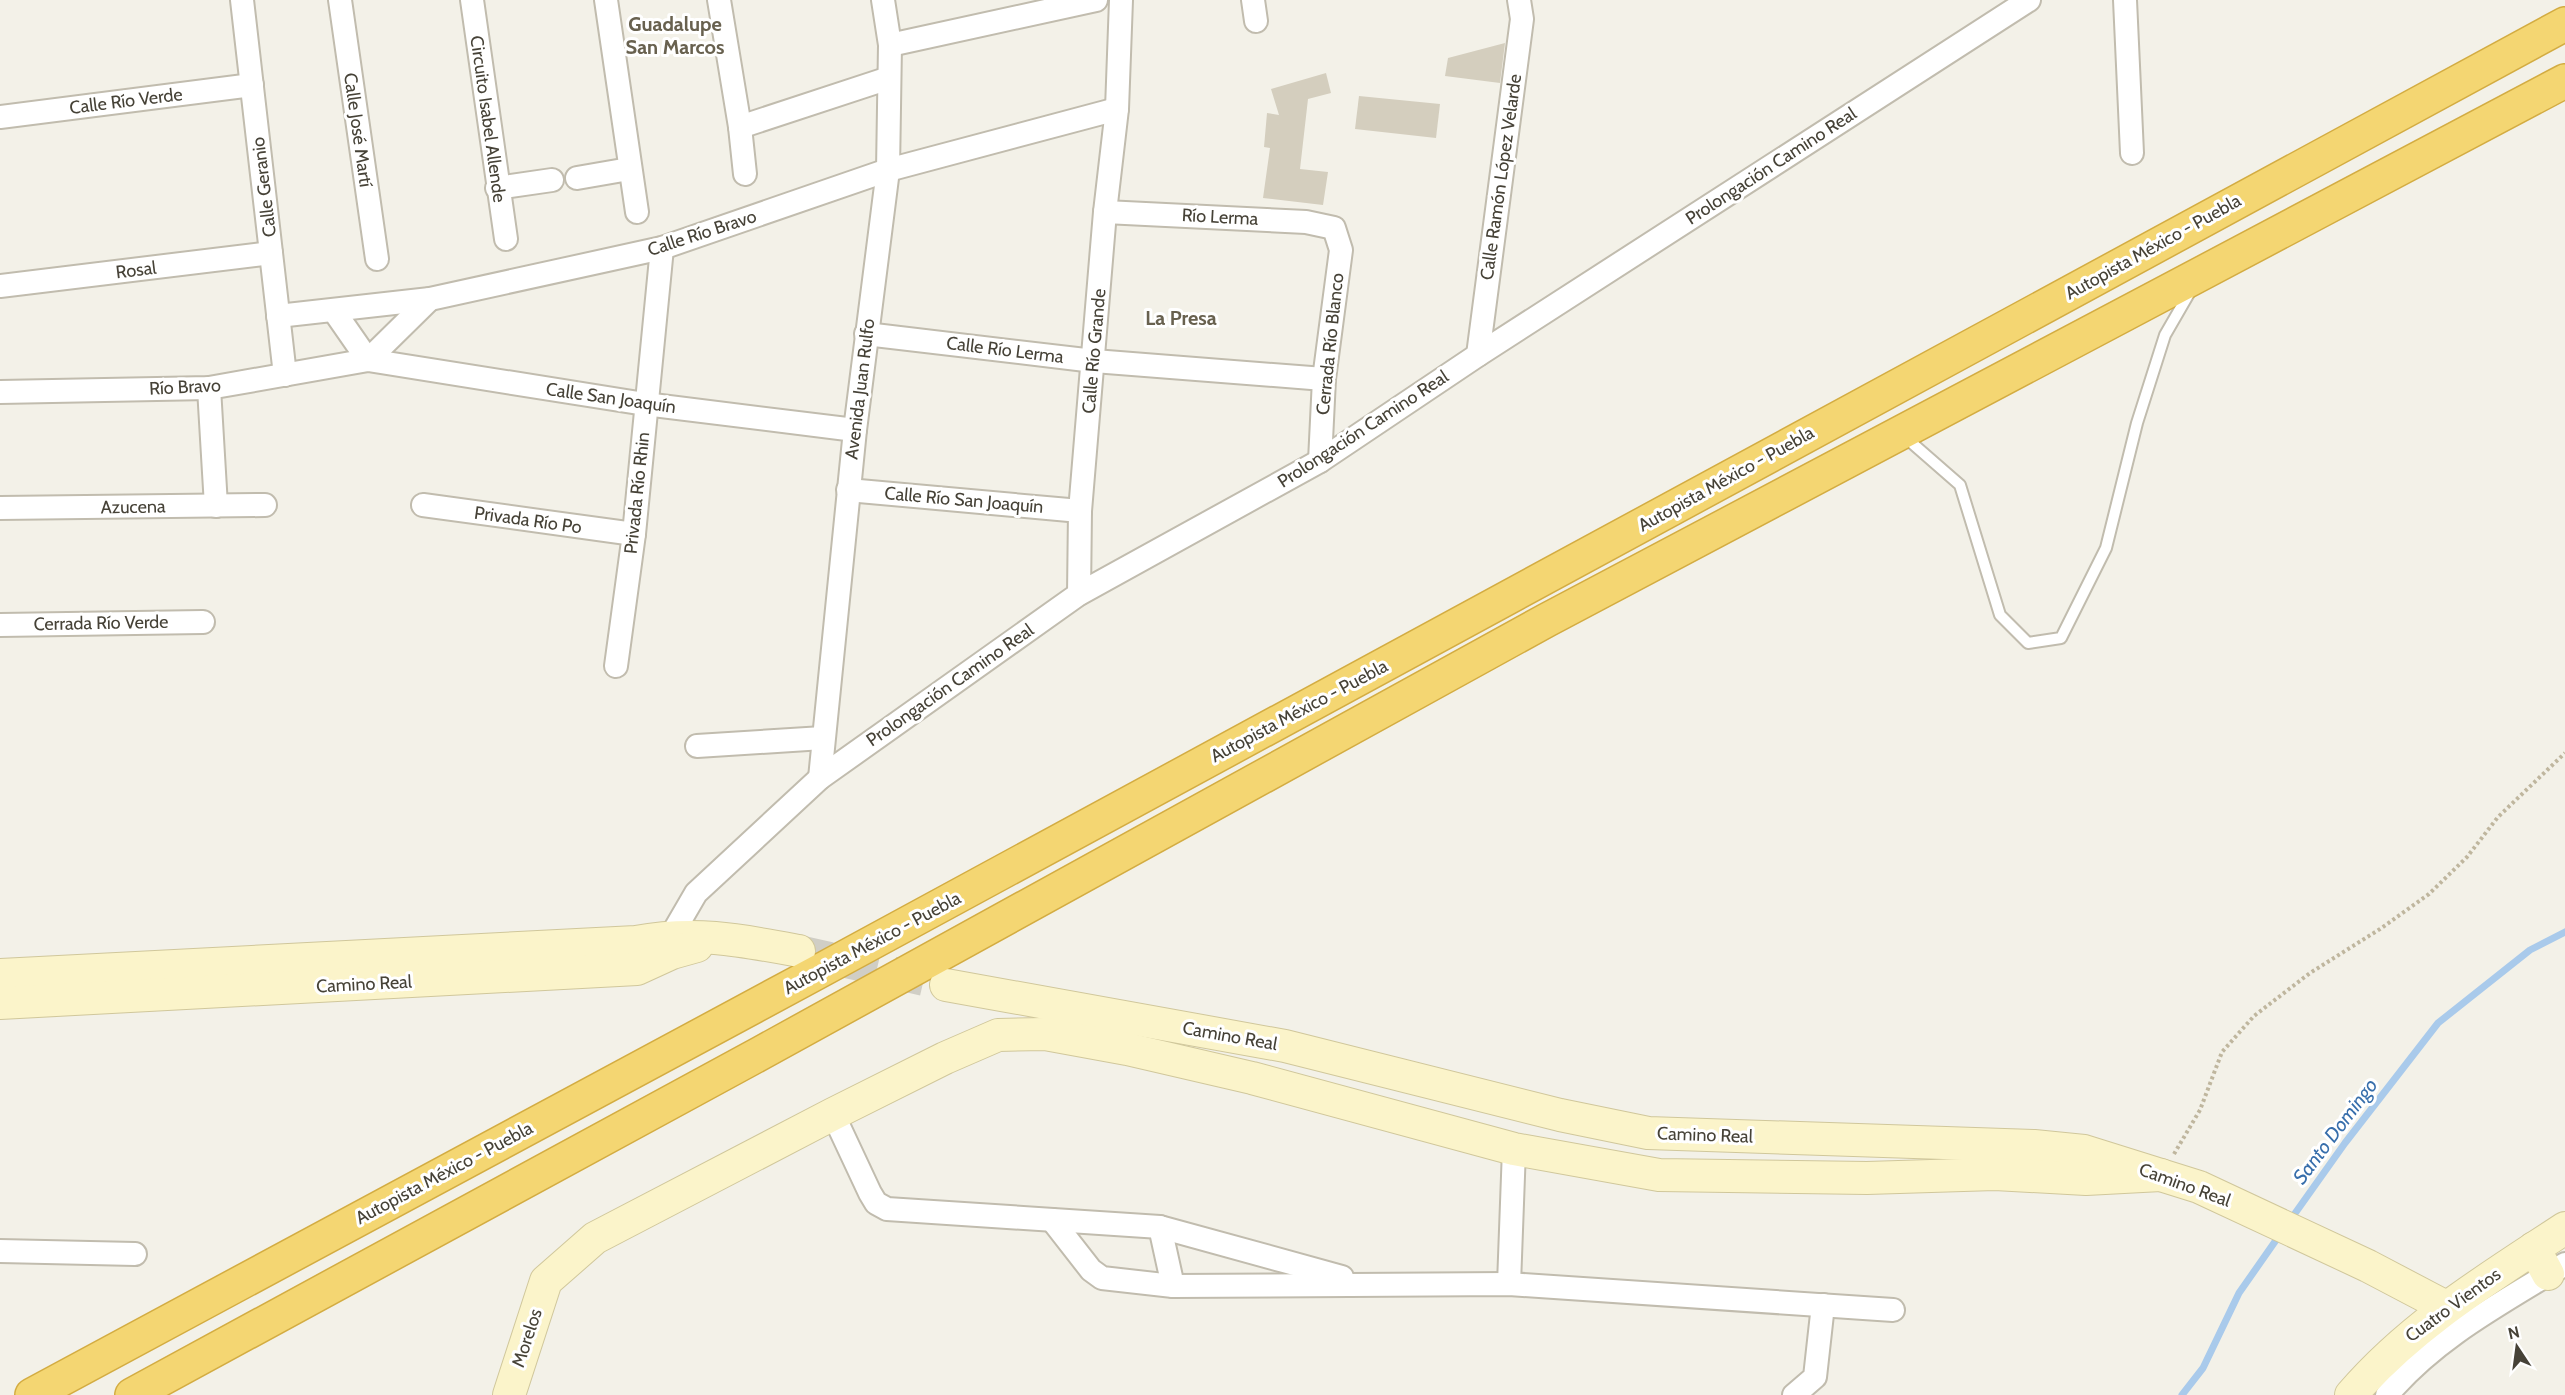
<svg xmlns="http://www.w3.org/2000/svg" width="2565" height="1395" font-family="Cabin,sans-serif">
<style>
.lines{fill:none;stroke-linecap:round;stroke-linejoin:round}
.stream{stroke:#a9caeb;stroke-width:7}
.building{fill:#d4cebe}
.secondary-tunnel{stroke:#d0cec5;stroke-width:32;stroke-dasharray:32 16;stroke-linecap:butt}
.lane-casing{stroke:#c1bcae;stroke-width:14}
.street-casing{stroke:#c1bcae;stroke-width:26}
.secondary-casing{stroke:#d0c79b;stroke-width:34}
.highway-casing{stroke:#d3ac42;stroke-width:36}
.path{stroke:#bfb69e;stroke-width:4;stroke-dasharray:3 3;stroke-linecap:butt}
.lane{stroke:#fff;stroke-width:10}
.street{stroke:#fff;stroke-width:22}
.secondary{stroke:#fbf4ca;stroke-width:32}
.highway{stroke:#f4d672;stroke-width:33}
.labels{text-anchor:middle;stroke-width:6;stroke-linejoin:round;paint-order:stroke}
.street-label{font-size:18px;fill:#464237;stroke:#fff}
.neighbourhood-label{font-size:20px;font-weight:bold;fill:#68614f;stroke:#fff}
.water-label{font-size:20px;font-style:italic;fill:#376eab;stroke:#fff}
</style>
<rect width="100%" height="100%" fill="#f3f1e8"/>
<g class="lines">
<!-- stream -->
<g class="stream">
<polyline points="2291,1219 2345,1143 2438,1023 2530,950 2565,932"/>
<polyline points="2182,1395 2203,1368 2239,1293 2281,1233"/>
</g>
</g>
<!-- building -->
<g class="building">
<polygon points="1505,43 1500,83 1445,76 1448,58"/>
<polygon points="1326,73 1331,93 1308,99 1300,169 1328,172 1323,205 1263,198 1270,148 1264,147 1267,113 1279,115 1271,89"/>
<polygon points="1359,96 1440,104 1436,138 1355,129"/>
</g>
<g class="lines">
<!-- secondary-tunnel -->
<polyline class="secondary-tunnel" points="799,951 946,985"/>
<!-- lane casing -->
<g class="lane-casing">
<polyline id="lane" points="1905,437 1960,485 2000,615 2028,643 2061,638 2106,548 2137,423 2165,335 2191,290"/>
</g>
<!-- street casing -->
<g class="street-casing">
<g id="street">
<polyline points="242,0 285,375"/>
<polyline points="340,0 377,259"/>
<polyline points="472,0 506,239"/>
<polyline points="606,0 637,212"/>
<polyline points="719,0 740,127 745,174"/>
<polyline points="1253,0 1256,21"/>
<polyline points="2125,0 2132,153"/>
<polyline points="890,45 1096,0"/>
<polyline points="0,117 252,85"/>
<polyline points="740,127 889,78"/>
<polyline points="577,178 629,169"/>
<polyline points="497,188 552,180"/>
<polyline points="1105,212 1306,222 1334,228 1341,250 1324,379 1320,461"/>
<polyline points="0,286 271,253"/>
<polyline points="334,311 368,360"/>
<polyline points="278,316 430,299 662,248 888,170 1117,109"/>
<polyline points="866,334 1094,361 1324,379"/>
<polyline points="1478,355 1522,19 1519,0"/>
<polyline points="368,360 430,299"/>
<polyline points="209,388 216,506"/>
<polyline points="0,392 209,388 368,360 645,404 855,430"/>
<polyline points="848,490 1080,511"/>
<polyline points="423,505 634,534"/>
<polyline points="0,508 265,505"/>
<polyline points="1079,594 1080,511 1105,212 1117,109 1121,0"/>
<polyline points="0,625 203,622"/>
<polyline points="616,666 634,534 662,248"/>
<polyline points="697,746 823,738"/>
<polyline points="820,778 855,430 888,170 890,45 883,0"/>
<polyline points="671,948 671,936 696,893 820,778 1079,594 1320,461 1478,355 2029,0"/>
<polyline points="833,1114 870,1193 876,1203 887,1209 1160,1227 1342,1277"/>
<polyline points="1052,1220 1091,1270 1102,1278 1173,1286 1509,1284 1893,1310"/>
<polyline points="1160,1227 1173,1286"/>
<polyline points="0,1251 135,1254"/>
<polyline points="1509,1284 1514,1149"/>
<polyline points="1794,1395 1815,1377 1823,1305"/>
<path d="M2387 1395C2436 1337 2502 1303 2565 1264"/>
</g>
</g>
<!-- secondary casing -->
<g class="secondary-casing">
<g id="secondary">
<path d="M0 975 636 942C696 931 740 940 799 951"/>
<polyline points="946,985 1285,1046 1560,1115 1648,1133 2034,1146 2084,1151 2199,1187 2368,1266 2446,1307"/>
<polyline points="0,1003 637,969 672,953 697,946"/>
<polyline points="2534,1248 2548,1274"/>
<polyline points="509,1395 546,1281 595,1238 833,1114 945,1058 998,1035 1045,1034 1127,1049 1252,1078 1514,1149 1659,1175 1867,1178 1995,1174 2086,1179 2161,1175"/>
<path d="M2351 1395C2411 1325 2489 1278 2565 1228"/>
</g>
</g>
<!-- highway casing -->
<g class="highway-casing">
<g id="highway">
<polyline points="32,1395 816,973 2565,24"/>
<polyline points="132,1395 761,1053 1547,620 2565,81"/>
</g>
</g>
<!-- path -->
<polyline class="path" points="2174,1154 2200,1110 2222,1052 2254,1016 2310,973 2380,929 2429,894 2467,857 2498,817 2565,753"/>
<!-- lane -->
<use href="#lane" class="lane"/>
<!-- street -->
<use href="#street" class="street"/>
<!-- secondary -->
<use href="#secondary" class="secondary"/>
<!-- highway -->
<use href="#highway" class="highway"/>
</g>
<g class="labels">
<!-- street labels -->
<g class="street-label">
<text transform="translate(126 101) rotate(-7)" y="6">Calle Río Verde</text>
<text transform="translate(488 119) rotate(82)" y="6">Circuito Isabel Allende</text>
<text transform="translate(358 130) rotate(82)" y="6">Calle José Martí</text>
<text transform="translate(1771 166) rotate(-33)" y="6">Prolongación Camino Real</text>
<text transform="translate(1501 177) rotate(-82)" y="6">Calle Ramón López Velarde</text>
<text transform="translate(264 187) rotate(-97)" y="6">Calle Geranio</text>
<text transform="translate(1220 217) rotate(3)" y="6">Río Lerma</text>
<text transform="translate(702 233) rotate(-18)" y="6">Calle Río Bravo</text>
<text transform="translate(2153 247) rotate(-29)" y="6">Autopista México - Puebla</text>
<text transform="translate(136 270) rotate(-7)" y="6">Rosal</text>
<text transform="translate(1330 344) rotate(-84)" y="6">Cerrada Río Blanco</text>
<text transform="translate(1005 350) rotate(7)" y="6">Calle Río Lerma</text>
<text transform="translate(1094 351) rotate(-85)" y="6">Calle Río Grande</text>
<text transform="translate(185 387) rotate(-3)" y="6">Río Bravo</text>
<text transform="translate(860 389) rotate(-83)" y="6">Avenida Juan Rulfo</text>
<text transform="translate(611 398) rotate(8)" y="6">Calle San Joaquín</text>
<text transform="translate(1363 429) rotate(-33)" y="6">Prolongación Camino Real</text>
<text transform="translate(1726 479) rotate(-29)" y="6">Autopista México - Puebla</text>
<text transform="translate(637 493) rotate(-84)" y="6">Privada Río Rhin</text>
<text transform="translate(964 500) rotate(5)" y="6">Calle Río San Joaquín</text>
<text transform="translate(133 507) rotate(-1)" y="6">Azucena</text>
<text transform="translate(528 520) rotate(8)" y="6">Privada Río Po</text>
<text transform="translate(101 623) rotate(-1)" y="6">Cerrada Río Verde</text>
<text transform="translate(950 685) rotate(-35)" y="6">Prolongación Camino Real</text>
<text transform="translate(1299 711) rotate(-28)" y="6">Autopista México - Puebla</text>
<text transform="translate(872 943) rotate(-28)" y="6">Autopista México - Puebla</text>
<text transform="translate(364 984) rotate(-3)" y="6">Camino Real</text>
<text transform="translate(1230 1036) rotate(10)" y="6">Camino Real</text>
<text transform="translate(1705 1135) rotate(2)" y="6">Camino Real</text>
<text transform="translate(444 1173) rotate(-28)" y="6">Autopista México - Puebla</text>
<text transform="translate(2185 1185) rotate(20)" y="6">Camino Real</text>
<text transform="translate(2453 1305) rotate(-36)" y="6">Cuatro Vientos</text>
<text transform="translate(527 1338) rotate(-72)" y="6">Morelos</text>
</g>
<!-- neighbourhood labels -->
<g class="neighbourhood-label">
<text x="675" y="31">Guadalupe<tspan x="675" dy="23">San Marcos</tspan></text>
<text x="1181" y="325">La Presa</text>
</g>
<!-- water labels -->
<g class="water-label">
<text transform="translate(2335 1131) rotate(-53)" y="7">Santo Domingo</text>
</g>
</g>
<!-- north arrow -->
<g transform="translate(2517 1347) rotate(347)" stroke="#ffffff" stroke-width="4.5" paint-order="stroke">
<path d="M0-4.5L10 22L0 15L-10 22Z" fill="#464237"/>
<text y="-9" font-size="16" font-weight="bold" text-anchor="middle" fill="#464237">N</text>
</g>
</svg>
